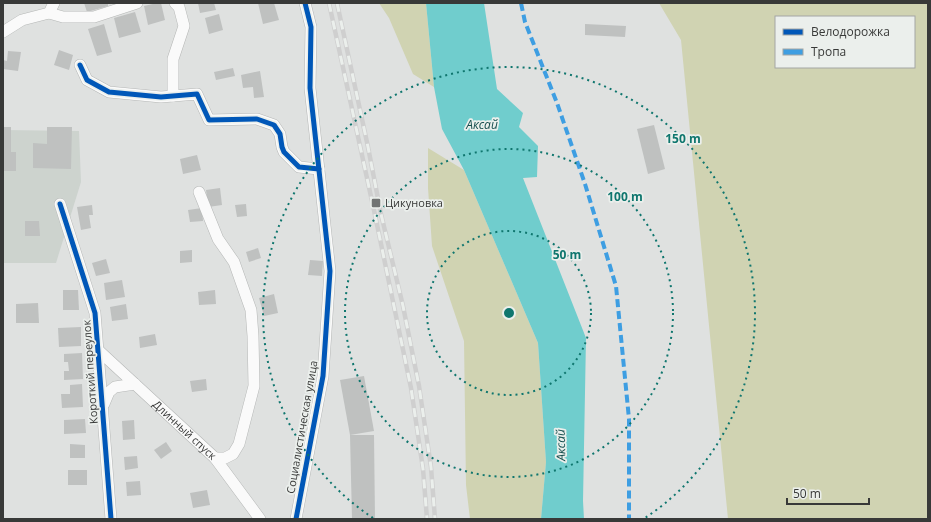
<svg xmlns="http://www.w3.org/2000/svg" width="931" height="522" font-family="'Open Sans',sans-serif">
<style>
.built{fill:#cdd3ce}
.green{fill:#d0d3b2;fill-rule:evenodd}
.water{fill:#70cdcd}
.building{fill:#bfc1c0}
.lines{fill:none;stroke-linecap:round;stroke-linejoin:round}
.street-casing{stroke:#b5b7b6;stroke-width:12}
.street{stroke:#fafafa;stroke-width:11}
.rail-casing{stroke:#cfcfcf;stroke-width:4.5}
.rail{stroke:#ebefec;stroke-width:3;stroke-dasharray:9;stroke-linecap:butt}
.quiet{stroke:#3e9ee2;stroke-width:4;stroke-dasharray:8 4;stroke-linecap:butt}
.cycleway-casing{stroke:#ebefec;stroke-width:8}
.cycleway{stroke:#0057b8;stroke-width:5}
.ring{fill:none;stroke:#0f766e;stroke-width:2;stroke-dasharray:2 4}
.poi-dot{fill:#727473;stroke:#ebefec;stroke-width:1.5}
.labels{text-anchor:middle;stroke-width:3.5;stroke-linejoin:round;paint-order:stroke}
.poi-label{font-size:11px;fill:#383938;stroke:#ebefec;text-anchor:start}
.street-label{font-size:11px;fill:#383938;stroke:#ebefec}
.water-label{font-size:12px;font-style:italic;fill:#164e4e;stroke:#ebefec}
.centre{fill:#0f766e;stroke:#ebefec;stroke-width:2}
.ring-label{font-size:12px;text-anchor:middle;font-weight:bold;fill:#0f766e;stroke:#ebefec;stroke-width:3.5;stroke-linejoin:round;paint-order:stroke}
</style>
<rect width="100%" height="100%" fill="#dfe1e0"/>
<!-- built -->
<polygon class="built" points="3,130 79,131 81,182 56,263 3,263"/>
<!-- green -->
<g class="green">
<polygon points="379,3 426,3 434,87 413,74 389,18"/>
<path d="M659 3H928V519H728L681 40ZM776 17H914V67H776Z"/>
<polygon points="428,148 464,170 538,343 546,462 541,519 470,519 466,485 464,341 432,246 428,188"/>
</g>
<!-- water -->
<polygon class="water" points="426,3 484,3 497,89 523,113 519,127 538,146 537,177 523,178 586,338 583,501 584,519 541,519 546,462 538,343 464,170 442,129 434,87"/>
<!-- building -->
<g class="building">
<polygon points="84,3 108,3 108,6 87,12"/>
<polygon points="157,3 161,3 165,20 148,25 144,6"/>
<polygon points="198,3 214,3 216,10 200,13"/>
<polygon points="258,3 274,3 279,20 263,24"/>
<polygon points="135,12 141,32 119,38 114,18"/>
<polygon points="219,14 223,30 209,34 205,18"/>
<polygon points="104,24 112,52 97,56 88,29"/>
<polygon points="585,24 626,26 625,37 585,35"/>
<polygon points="59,50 73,55 69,70 54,65"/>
<polygon points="8,51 21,52 18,71 3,69 3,60 7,61"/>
<polygon points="233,68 235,76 216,80 214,72"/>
<polygon points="260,71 264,97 254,98 253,87 243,88 241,75"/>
<polygon points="654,125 665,169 648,174 637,129"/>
<polygon points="3,127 11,127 11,152 16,152 16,171 3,171"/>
<polygon points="47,127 72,127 71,169 33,168 33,143 47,144"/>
<polygon points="197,155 201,170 183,174 180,159"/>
<polygon points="220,188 222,205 208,207 206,190"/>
<polygon points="246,204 247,216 237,217 235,205"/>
<polygon points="92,205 93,215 89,215 91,228 81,230 77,207"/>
<polygon points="202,208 203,221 190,222 188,210"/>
<polygon points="25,221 39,221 40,236 25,236"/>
<polygon points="258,248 261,258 249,262 246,252"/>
<polygon points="192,250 192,262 180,263 180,251"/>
<polygon points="106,259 110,273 96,276 92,263"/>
<polygon points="310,260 323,261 322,276 308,275"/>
<polygon points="122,280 125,297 106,300 104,283"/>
<polygon points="63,290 78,290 79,310 63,310"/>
<polygon points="215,290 216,304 199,305 198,292"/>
<polygon points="274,294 278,313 264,316 259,298"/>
<polygon points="38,303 39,323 16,323 16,304"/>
<polygon points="126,304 128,319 112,321 110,307"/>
<polygon points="81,327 81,346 59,347 58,328"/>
<polygon points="155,334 157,345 140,348 139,337"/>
<polygon points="82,353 83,379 64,380 64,371 69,371 68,362 64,362 64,354"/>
<polygon points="364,376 374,431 350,435 340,380"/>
<polygon points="206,379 207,390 192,392 190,381"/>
<polygon points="82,384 83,407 62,408 61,394 70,394 70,385"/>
<polygon points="85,419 86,433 64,434 64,420"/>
<polygon points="134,420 135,439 123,440 122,421"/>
<polygon points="350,435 374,435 375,519 352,519"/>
<polygon points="166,442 172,451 161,459 154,450"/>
<polygon points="70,444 85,445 85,458 70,458"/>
<polygon points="137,456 138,468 125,470 124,457"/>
<rect x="68" y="470" width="19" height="15"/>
<polygon points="140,481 141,495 127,496 126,482"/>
<polygon points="207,490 210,505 193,508 190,493"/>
</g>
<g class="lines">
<!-- street casing -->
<g class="street-casing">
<g id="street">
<polyline points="49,13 63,17 94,17 137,3"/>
<polyline points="3,32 22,20 49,13 54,3"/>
<polyline points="80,65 87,80 109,92 161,97 197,94 209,120 257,119 274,125 280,134 282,147 284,152 299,167 319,169"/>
<polyline points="173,96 173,59 184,26 179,7 175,3"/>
<polyline points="199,192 218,239 234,262 251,310 253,336 254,386 239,444 233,454 225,458 215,458"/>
<polyline points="60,204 95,313 111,519"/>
<path id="s1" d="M98 350 215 458 260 519"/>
<polyline points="104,404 109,392 115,387 135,384"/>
<polyline points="296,519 323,376 330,271 310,88 311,27 305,3"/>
</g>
</g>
<!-- street -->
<use href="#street" class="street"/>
<!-- rail casing -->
<g class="rail-casing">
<g id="rail">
<polyline points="329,3 375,215 411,388 423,469 427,519"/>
<polyline points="337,3 368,147 381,214 403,306 419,386 431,467 435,519"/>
</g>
</g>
<!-- rail -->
<use href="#rail" class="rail"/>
<!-- quiet -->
<polyline class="quiet" points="521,3 525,22 557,103 585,184 616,286 629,419 629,519"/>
<!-- cycleway casing -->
<g class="cycleway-casing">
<g id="cycleway">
<polyline points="80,65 87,80 109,92 161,97 197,94 209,120 257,119 274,125 280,134 282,147 284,152 299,167 319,169"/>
<polyline points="60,204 95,313 111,519"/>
<polyline points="296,519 323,376 330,271 310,88 311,27 305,3"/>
</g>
</g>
<!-- cycleway -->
<use href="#cycleway" class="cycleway"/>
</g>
<!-- distance rings -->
<g class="ring">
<circle cx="509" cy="313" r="82"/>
<circle cx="509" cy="313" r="164"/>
<path d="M373 518A246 246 0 1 1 645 518"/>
</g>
<!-- markers -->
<rect class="poi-dot" x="371" y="198" width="10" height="10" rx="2"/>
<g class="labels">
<!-- poi labels -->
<g class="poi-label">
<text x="385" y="207">Цикуновка</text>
</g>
<!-- street labels -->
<g class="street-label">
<text transform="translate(90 372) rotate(-94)" y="4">Короткий переулок</text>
<text transform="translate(302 427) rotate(-80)" y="4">Социалистическая улица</text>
<text dy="4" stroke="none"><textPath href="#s1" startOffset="118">Длинный спуск</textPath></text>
</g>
<!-- water labels -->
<g class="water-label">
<text x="482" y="129">Аксай</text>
<text transform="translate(561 445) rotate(-91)" y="4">Аксай</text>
</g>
</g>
<circle cx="509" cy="313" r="6" class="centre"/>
<g class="ring-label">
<text x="683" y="143">150 m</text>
<text x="625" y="201">100 m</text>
<text x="567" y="259">50 m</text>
</g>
<!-- border -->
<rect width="931" height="522" fill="none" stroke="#383938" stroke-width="8"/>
<!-- legend -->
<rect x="775" y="16" width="140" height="52" fill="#ebefec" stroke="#a3a6a4"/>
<rect x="783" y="29" width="20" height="6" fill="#0057b8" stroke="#a3a6a4"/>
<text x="811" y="36" font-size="12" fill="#383938">Велодорожка</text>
<rect x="783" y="49" width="20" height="6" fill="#3e9ee2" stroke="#a3a6a4"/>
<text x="811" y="56" font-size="12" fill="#383938">Тропа</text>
<!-- scale -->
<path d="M787 498v6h82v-6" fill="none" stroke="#383938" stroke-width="2"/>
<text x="793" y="498" font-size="12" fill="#383938" stroke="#ebefec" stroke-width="3" paint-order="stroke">50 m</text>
</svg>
